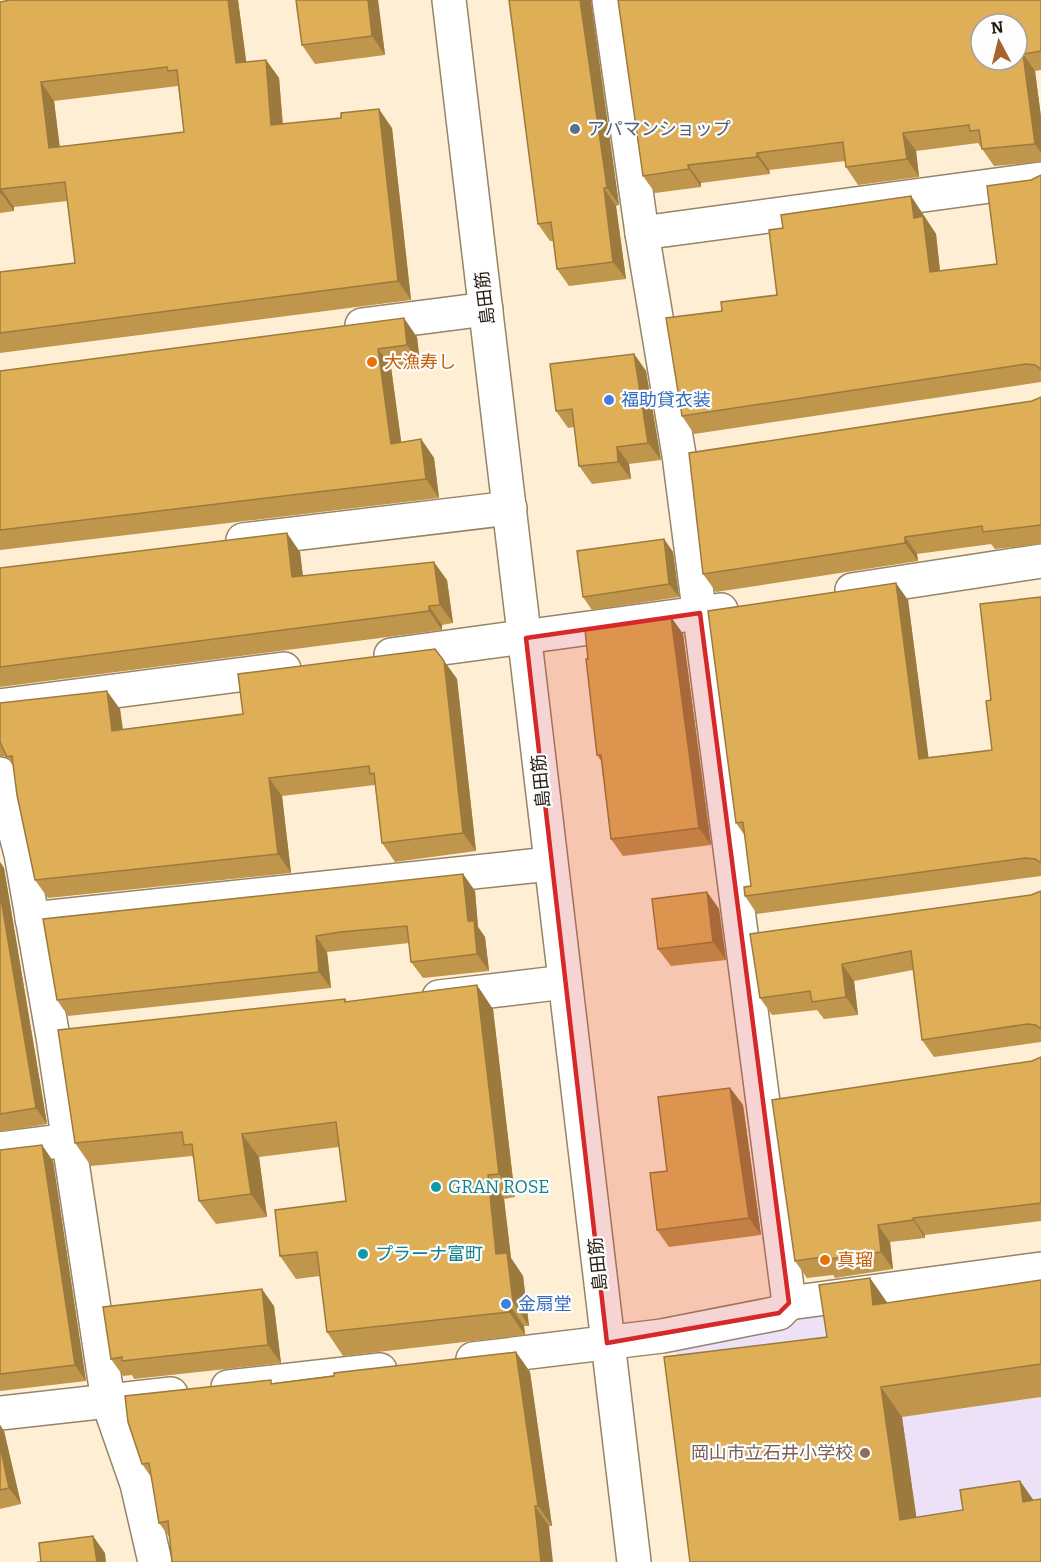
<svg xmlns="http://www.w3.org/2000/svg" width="1041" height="1562" font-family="Bitter,'Noto Sans JP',serif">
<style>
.education{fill:#ece1f6}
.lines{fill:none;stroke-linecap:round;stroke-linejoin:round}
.street-casing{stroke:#968466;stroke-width:36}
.secondary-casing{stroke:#968466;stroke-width:36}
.street{stroke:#fff;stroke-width:33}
.secondary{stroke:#fff;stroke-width:33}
.wall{fill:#c0964c;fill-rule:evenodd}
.shaded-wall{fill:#9c7a3e}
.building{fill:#dfaf58;stroke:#9c7a3e;stroke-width:1.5;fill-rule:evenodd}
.marked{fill:#d62828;fill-opacity:0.2;stroke:#d62828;stroke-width:4.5;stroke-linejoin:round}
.service-dot{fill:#5c6f8a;stroke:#fdfdfd;stroke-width:2}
.food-dot{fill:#e8710a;stroke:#fdfdfd;stroke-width:2}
.shop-dot{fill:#3f7fe0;stroke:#fdfdfd;stroke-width:2}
.culture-dot{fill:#0f9aa8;stroke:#fdfdfd;stroke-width:2}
.education-dot{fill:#8d6e63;stroke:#fdfdfd;stroke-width:2}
.labels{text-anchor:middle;stroke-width:4.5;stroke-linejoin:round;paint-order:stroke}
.service-label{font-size:18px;fill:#4e5e75;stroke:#fdfdfd;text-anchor:start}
.street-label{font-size:18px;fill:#241d11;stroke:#fdfdfd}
.food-label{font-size:18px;fill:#c56008;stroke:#fdfdfd;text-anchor:start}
.shop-label{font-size:18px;fill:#366cbe;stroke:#fdfdfd;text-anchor:start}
.culture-label{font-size:18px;fill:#0d838f;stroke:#fdfdfd;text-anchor:start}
.education-label{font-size:18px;fill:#785e54;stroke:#fdfdfd;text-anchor:end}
</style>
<rect width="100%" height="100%" fill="#feeed3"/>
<!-- education -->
<polygon class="education" points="1041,1283 1041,1562 703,1562 675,1344 797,1323 803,1313"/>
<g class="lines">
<!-- street casing -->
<g class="street-casing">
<g id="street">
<polyline points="609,0 642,233 679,455 789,1303"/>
<polyline points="642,233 1041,179"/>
<polyline points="362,325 486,309"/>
<polyline points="243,540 510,508"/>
<polyline points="852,590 1041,561"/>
<polyline points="391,655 721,610"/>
<polyline points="0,706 284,669"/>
<polyline points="0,774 21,854 53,1037 108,1401 137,1484 155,1562"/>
<polyline points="32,919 550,864"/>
<polyline points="439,997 565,982"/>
<polyline points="0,1149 68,1140"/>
<polyline points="473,1359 662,1336 779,1313 789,1303 1041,1269"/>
<polyline points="228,1387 380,1370"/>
<polyline points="0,1413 171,1394"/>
</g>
</g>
<!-- secondary casing -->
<g class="secondary-casing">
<polyline id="secondary" points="449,0 634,1562"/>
</g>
<!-- street -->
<use href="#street" class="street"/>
<!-- secondary -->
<use href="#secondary" class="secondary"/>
</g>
<!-- wall -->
<g class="wall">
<path d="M10 0H238L246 62 266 60 279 78 283 124 392 128 411 300 0 353V272L75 263 67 201 14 207V211L0 213V2ZM178 86 184 132 60 147 54 101Z"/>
<polygon points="378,0 385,55 315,64 302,45"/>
<polygon points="1041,0 1041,70 1035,71 1041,117 1041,162 994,166 978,143 916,151 919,177 858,185 846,167 845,161 769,170 770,174 701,183 701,187 655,193 643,176"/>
<polygon points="590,3 619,205 616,206 626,279 569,286 557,269 553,241 550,241 538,224"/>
<polygon points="1041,175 1041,382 694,434 682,416 722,311 777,295 783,228 911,196 936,234 940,271 997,264 1031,180"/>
<polygon points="417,337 420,363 391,367 401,442 421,439 434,458 439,498 0,550 0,371"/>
<polygon points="634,354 646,371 661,460 629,464 631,479 592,484 579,466 574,427 568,428 556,411"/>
<polygon points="1041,397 1041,544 995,549 991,544 917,554 918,561 716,592 703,574"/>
<polygon points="664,539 673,552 679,597 592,610 583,597"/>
<polygon points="300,552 303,576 447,580 453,623 442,625 442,630 0,687 0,568"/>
<polygon points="1041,597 1041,876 757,914 745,896 751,886 745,836 736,823 908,600 928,757 992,750 991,700"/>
<polygon points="671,617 683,634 711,845 623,856 611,839 601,761 597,755 588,659"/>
<polygon points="444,661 457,679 476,851 395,862 382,843 375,785 282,796 291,873 48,898 35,880 13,766 7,757 0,756 0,703 120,709 123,729 243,714"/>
<polygon points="0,862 4,868 47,1124 0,1132"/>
<polygon points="463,874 475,891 478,927 485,937 489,971 423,978 411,962 409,943 327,952 331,988 68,1016 57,1000"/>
<polygon points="1041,891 1041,1042 934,1057 922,1040 913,970 854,981 858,1015 824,1019 817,1010 772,1015 760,998 750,934 1031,895"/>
<polygon points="707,892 719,909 726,960 671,966 658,949"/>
<polygon points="345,999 347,1002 493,1009 515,1197 504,1199 511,1258 523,1276 529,1326 524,1326 525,1335 343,1356 327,1332 320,1276 296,1279 280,1256 346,1201 339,1147 259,1157 267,1217 216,1224 199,1201 194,1160 192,1156 91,1166 75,1143"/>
<polygon points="1041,1057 1041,1221 925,1235 925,1238 890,1242 893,1269 835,1278 833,1275 807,1278 795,1261 1032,1061"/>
<polygon points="730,1088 743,1105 761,1235 669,1247 657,1230 667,1171"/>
<polygon points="0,1150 53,1161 86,1381 0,1391"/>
<polygon points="870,1278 887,1303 1041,1280 1041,1397 902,1417 916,1517 963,1510 1020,1481 1033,1500 690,1562 827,1337"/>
<polygon points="274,1306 281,1363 134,1379 132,1375 123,1376 111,1359"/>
<polygon points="516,1352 530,1372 552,1526 170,1538 159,1523 151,1477 142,1464 273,1383"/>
<polygon points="0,1425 4,1431 21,1504 0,1509"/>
</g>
<!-- shaded-wall -->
<g class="shaded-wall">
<polygon points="228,0 238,0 249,82 236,63"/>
<polygon points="368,0 378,0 385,55 372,36"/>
<polygon points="580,0 591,0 619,205 607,188"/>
<polygon points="1023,54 1035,71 1041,117 1041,153 1035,144"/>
<polygon points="266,60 279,78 284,143 271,125"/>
<polygon points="41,82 54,101 62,167 49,148"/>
<polygon points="379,109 392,128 411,300 398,281"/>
<polygon points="903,133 916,151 919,177 907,159"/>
<polygon points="757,153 769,170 770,174 757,157"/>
<polygon points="688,165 701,183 701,187 689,169"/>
<polygon points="604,188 616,206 626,279 613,262"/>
<polygon points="1,189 14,207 14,211 1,193"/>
<polygon points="911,196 936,234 942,289 930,272 914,218"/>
<polygon points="404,318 417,337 420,363 407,345"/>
<polygon points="378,349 391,367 404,462 391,444"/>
<polygon points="634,354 646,371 661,460 648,443"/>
<polygon points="421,439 434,458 439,498 426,479"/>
<polygon points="617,447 629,464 631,479 618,462"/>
<polygon points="287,533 300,552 305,595 292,577"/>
<polygon points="905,537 917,554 918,561 905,543"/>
<polygon points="664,539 673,552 679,597 669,584"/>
<polygon points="434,562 447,580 453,623 440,605"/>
<polygon points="896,583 908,600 931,776 919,759"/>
<polygon points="429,606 442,625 442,630 429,611"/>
<polygon points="671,617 683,634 711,845 699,828"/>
<polygon points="444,661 457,679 476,851 463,833"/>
<polygon points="107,691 120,709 125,749 112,731"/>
<polygon points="269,778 282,796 291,873 278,854"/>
<polygon points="0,862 4,868 47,1124 36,1108 0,893"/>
<polygon points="463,874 475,891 478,927 485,937 489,971 477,954 468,921"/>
<polygon points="707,892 719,909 726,960 713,942"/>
<polygon points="316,936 327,952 331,988 319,972"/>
<polygon points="842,964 854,981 858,1015 846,997"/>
<polygon points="477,985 493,1009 515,1197 499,1174"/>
<polygon points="730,1088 743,1105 761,1235 749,1218"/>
<polygon points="242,1134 259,1157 267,1217 251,1194"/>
<polygon points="42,1145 53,1161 86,1381 75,1365"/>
<polygon points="488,1175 504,1199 511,1258 523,1276 529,1326 513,1302 496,1254"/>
<polygon points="913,1218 925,1235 925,1238 913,1220"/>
<polygon points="878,1225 890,1242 893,1269 881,1252"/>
<polygon points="870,1278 891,1308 873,1305"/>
<polygon points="262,1289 274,1306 281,1363 268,1345"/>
<polygon points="508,1303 524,1326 525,1335 509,1312"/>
<polygon points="516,1352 530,1372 552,1526 538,1506"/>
<polygon points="881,1387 902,1417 921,1549 900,1520"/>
<polygon points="0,1425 4,1431 21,1504 9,1488 0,1446"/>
<polygon points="1020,1481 1041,1511 1023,1502"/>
<polygon points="535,1506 549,1526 553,1562 541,1562"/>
<polygon points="93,1536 105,1553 106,1562 97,1562"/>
</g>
<!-- building -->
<g class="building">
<path d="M10 0H228L236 63 266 60 271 125 341 118V113L379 109 398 281 0 333V272L75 263 65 182 1 189V193H0V2ZM167 67 168 71 177 70 184 132 49 148 41 82Z"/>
<polygon points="296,0 368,0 372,36 302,45"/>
<polygon points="509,0 580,0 607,188 604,188 613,262 557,269 551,222 538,224"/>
<path d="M618 0H1041V51L1023 54 1035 144 982 149 979 130 970 131 969 125 903 133 907 159 846 167 843 142 757 153V157L688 165 689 169 643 176ZM981 24H1017V60H981Z"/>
<polygon points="1041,175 1041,369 1035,365 1026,364 682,416 666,318 722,311 721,302 777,295 769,230 783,228 781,215 911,196 914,218 923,216 930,272 997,264 987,186 1031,180"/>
<polygon points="404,318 407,345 378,349 391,444 421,439 426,479 0,530 0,371"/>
<polygon points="634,354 648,443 617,447 618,462 579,466 572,409 556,411 550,364"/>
<polygon points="1041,397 1041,525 983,532 982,526 905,537 905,543 703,574 689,453 1032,401"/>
<polygon points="287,533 292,577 434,562 440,605 429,606 429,611 0,667 0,568"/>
<polygon points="664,539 669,584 583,597 577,551"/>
<polygon points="896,583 919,759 992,750 986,701 991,700 980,604 1041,597 1041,863 1035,859 1026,858 745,896 744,887 751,886 743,822 736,823 708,611"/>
<polygon points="671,617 699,828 611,839 601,755 597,755 586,659 588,659 585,630"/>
<polygon points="435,649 444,661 463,833 382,843 374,773 370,774 369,766 269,778 278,854 35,880 17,795 12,756 7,757 0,742 0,703 107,691 112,731 243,714 238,674"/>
<polygon points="463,874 468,921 474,921 477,954 411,962 407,926 340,932 316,936 319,972 57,1000 43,919"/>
<polygon points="1041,891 1041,1029 1036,1025 1027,1024 922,1040 911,951 842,964 846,997 812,1002 810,991 760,998 750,934 1031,895"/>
<polygon points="707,892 713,942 658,949 652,899"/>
<polygon points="0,893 36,1108 0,1114"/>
<polygon points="477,985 499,1174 488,1175 496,1254 507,1253 513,1302 508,1303 509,1312 327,1332 317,1252 280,1256 275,1210 346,1201 336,1122 242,1134 251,1194 199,1201 192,1144 184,1145 182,1132 75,1143 58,1030 345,999 345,1002"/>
<polygon points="1041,1057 1041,1203 913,1218 913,1220 878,1225 881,1252 822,1260 822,1257 795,1261 772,1100 1032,1061"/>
<polygon points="730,1088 749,1218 657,1230 650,1173 667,1171 658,1097"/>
<polygon points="42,1145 75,1365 0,1374 0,1150"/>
<polygon points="870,1278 873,1305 1041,1280 1041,1364 881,1387 900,1520 963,1510 960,1490 1020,1481 1023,1502 1041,1499 1041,1562 690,1562 664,1357 827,1337 819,1285"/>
<polygon points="262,1289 268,1345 122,1361 122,1357 111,1359 103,1307"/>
<polygon points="516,1352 538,1506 535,1506 541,1562 172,1562 168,1521 159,1523 149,1463 142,1464 128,1422 125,1396 271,1380 271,1384 334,1376 334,1373"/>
<polygon points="0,1446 9,1488 0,1490"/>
<polygon points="93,1536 97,1562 37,1562 41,1562 39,1543"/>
</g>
<!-- marked area -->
<path class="marked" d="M700 613 789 1303 779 1313 607 1343 526 638Z"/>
<!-- markers -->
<circle class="service-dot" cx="575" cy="129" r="6"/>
<g class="food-dot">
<circle cx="372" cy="362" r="6"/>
<circle cx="825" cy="1260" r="6"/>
</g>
<g class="shop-dot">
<circle cx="609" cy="400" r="6"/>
<circle cx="506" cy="1304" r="6"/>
</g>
<g class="culture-dot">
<circle cx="436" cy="1187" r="6"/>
<circle cx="363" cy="1254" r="6"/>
</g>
<circle class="education-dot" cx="865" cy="1453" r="6"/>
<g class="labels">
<!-- service labels -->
<g class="service-label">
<text x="587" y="135">アパマンショップ</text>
</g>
<!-- street labels -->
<g class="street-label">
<text transform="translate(485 298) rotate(-97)" y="6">島田筋</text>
<text transform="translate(541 781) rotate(-96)" y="6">島田筋</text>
<text transform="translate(598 1264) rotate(-96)" y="6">島田筋</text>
</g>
<!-- food labels -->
<g class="food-label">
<text x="384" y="368">大漁寿し</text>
<text x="837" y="1266">真瑠</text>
</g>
<!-- shop labels -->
<g class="shop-label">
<text x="621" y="406">福助貸衣装</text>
<text x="518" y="1310">金扇堂</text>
</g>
<!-- culture labels -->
<g class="culture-label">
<text x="448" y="1193">GRAN ROSE</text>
<text x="375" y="1260">プラーナ富町</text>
</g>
<!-- education labels -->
<g class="education-label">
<text x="853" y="1459">岡山市立石井小学校</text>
</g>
</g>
<!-- north arrow -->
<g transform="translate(999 42) rotate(353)"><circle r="28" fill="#fdfdfd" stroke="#a6a39f" stroke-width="1.5"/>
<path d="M0-4.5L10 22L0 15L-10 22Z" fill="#a5642e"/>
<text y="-9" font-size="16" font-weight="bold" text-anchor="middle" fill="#241d11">N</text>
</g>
</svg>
